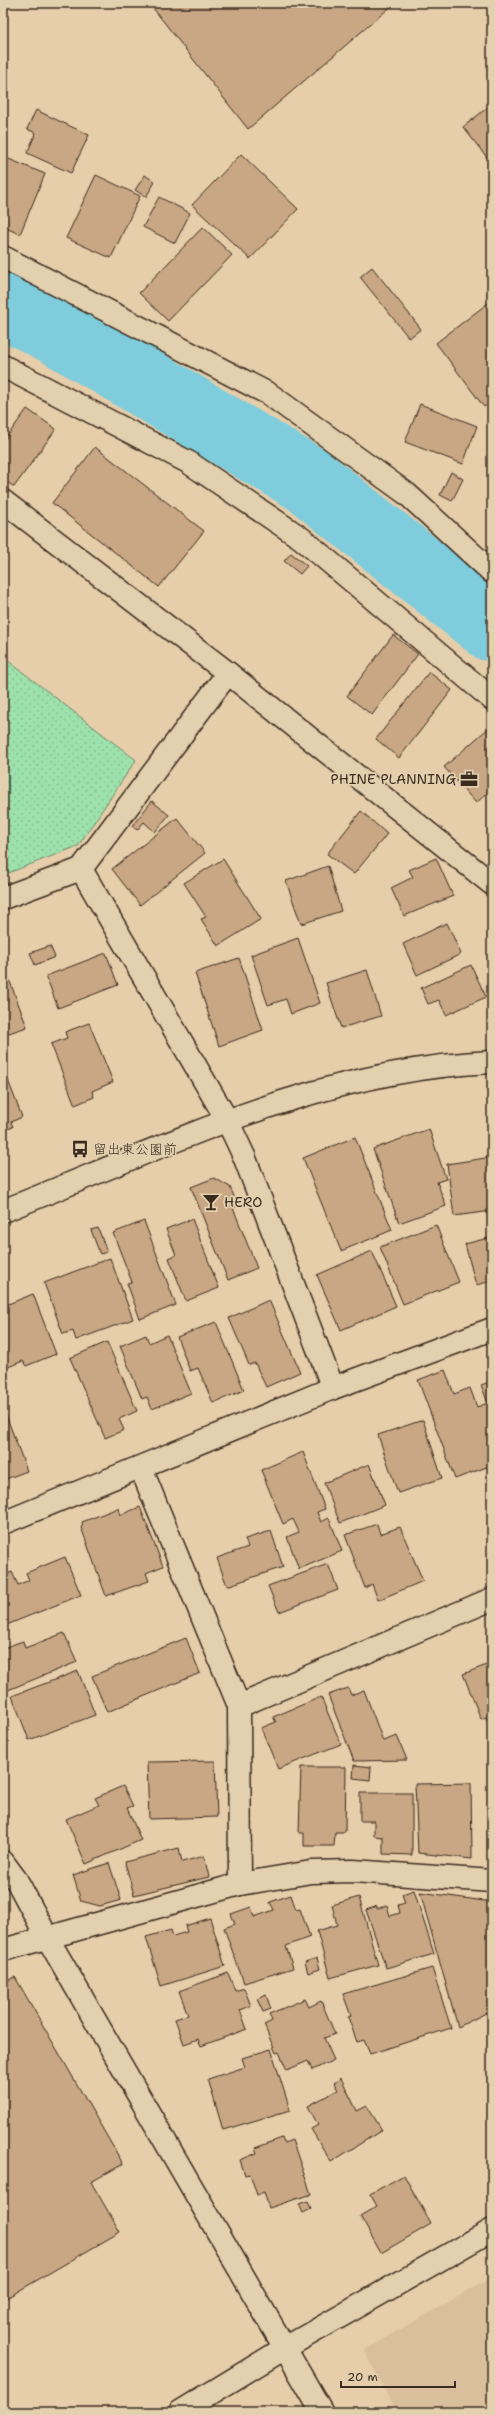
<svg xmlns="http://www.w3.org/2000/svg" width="495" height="2415" font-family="'Shantell Sans','Klee One',sans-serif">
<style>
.built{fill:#dabf9c}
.park{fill:url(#park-dots);stroke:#6c8665}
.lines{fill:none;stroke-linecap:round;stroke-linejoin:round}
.river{stroke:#7eccdc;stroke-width:69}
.building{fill:#c9a784;stroke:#3b2a1e}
.street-casing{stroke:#3b2a1e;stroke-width:25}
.secondary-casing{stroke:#3b2a1e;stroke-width:25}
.street{stroke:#e2d0ae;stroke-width:22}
.secondary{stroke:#e2d0ae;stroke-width:22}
.labels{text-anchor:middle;stroke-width:3.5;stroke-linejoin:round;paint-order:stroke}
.poi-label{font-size:14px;fill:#3b2a1e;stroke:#e2d0ae;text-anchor:start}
</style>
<defs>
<pattern id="park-dots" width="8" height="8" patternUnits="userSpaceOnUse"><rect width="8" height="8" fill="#9de1ac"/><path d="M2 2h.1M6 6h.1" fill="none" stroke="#88c194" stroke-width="1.8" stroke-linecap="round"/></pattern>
</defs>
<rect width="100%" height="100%" fill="#e6ceaa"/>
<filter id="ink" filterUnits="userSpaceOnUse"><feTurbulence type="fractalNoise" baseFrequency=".025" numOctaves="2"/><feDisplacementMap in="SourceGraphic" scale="8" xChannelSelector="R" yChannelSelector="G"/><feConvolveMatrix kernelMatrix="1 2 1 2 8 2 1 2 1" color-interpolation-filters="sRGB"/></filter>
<g filter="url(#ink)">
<!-- built -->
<polygon class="built" points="492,2277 492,2412 396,2412 364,2350"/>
<!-- park -->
<polygon class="park" points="3,657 136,760 78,846 3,875"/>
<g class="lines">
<!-- river -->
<polyline class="river" points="3,303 60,332 308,480 492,627"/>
</g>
<!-- building -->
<g class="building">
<polygon points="149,3 395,3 248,129"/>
<polygon points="492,104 492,164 463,127"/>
<polygon points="36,110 89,135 71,173 27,153 36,133 27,129"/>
<polygon points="241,154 298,209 250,259 192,205"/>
<polygon points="4,157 45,174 20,234 3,227"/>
<polygon points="96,175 140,196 111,258 66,238"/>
<polygon points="145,175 155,182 146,197 135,190"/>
<polygon points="159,197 190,213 175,243 143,227"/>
<polygon points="203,227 232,255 168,321 139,293"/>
<polygon points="372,267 421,329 409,338 360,277"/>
<polygon points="492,300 492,401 484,407 436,343"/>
<polygon points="420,404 477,426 463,464 405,442"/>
<polygon points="27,409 56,429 14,487 3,479 3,442"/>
<polygon points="95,447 204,531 159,587 52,503"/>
<polygon points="451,472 463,479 452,501 440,495"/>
<polygon points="291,553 307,566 300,574 284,561"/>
<polygon points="393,635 418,654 372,715 347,696"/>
<polygon points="429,672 452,690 399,758 376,739"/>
<polygon points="492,725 492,789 476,803 444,767"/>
<polygon points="152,801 169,815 155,832 144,822 137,830 132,826"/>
<polygon points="361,811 387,834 354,874 327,854"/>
<polygon points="177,818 205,853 140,905 112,869"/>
<polygon points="436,858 453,896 404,916 391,888 413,877 409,870"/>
<polygon points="223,859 261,919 218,946 201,919 206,917 184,883"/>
<polygon points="328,866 341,911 301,924 286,881"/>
<polygon points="447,923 461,954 417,975 403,944"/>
<polygon points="298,938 320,1003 291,1014 286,999 268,1005 251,955"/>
<polygon points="50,946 55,957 35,965 30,953"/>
<polygon points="106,953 118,985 58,1008 46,976"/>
<polygon points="239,958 263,1030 219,1046 195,973"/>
<polygon points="471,965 486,997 446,1015 439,1000 428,1004 421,988"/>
<polygon points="367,970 381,1016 341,1028 326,983"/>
<polygon points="6,971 27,1027 3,1035 3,972"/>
<polygon points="89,1023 113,1082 92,1091 94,1097 75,1105 51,1044 67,1038 65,1032"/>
<polygon points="3,1067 22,1117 11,1122 13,1127 3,1131"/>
<polygon points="429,1129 446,1179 437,1182 446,1206 399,1223 373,1149"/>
<polygon points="355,1137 392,1230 341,1251 303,1158"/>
<polygon points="492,1157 492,1211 454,1216 447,1164"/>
<polygon points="214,1178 230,1187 238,1206 233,1208 257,1268 228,1280 191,1187"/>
<polygon points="192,1219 219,1288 186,1301 169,1258 176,1255 166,1229"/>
<polygon points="144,1221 176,1305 140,1319 127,1283 132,1282 113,1233"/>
<polygon points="436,1225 459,1282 403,1304 380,1247"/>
<polygon points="98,1228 107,1252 100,1254 91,1230"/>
<polygon points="492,1237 492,1281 476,1285 465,1244"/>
<polygon points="372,1251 396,1306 341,1330 317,1275"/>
<polygon points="110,1258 133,1319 76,1340 73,1331 63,1334 44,1283"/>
<polygon points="33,1294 56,1354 26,1366 23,1361 3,1369 3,1299 6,1305"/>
<polygon points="269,1300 300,1372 266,1387 255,1363 249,1365 229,1318"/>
<polygon points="216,1322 244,1390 213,1403 198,1368 190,1371 177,1337"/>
<polygon points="146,1335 149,1343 167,1335 191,1393 152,1409 147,1397 142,1399 120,1346"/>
<polygon points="107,1342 137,1411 119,1419 124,1430 105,1438 70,1358"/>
<polygon points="445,1370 454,1394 470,1388 477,1407 488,1403 481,1385 492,1381 492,1465 455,1479 418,1380"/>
<polygon points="3,1407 27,1471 3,1480"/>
<polygon points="423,1420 442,1478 398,1493 378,1435"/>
<polygon points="303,1452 325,1509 317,1512 321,1522 329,1518 342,1551 299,1569 287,1537 299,1532 293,1519 283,1524 261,1470"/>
<polygon points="369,1464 385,1505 340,1523 324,1483"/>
<polygon points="140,1507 163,1566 146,1573 149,1581 106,1596 81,1527 83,1525 82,1522 118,1508 120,1515"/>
<polygon points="377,1524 380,1534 400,1527 423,1581 378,1600 372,1584 365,1588 345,1535"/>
<polygon points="271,1531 283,1567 227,1586 217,1558 248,1547 245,1539"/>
<polygon points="65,1557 81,1595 4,1626 3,1576 12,1572 18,1585 29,1580 26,1573"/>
<polygon points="328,1564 338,1590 279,1612 268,1586"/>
<polygon points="64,1633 77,1662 3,1692 3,1648 23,1641 25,1648"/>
<polygon points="186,1638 200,1673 107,1712 92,1676"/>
<polygon points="492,1663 492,1729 491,1729 486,1717 481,1719 463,1674"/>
<polygon points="78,1671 95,1715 29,1740 12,1696"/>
<polygon points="348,1688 351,1695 364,1690 383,1741 397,1736 407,1760 354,1761 328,1695"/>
<polygon points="321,1697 341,1744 278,1769 261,1728 276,1722 273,1717"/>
<polygon points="215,1761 217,1817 149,1819 147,1762"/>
<polygon points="354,1765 371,1767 370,1780 353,1778"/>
<polygon points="301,1767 346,1767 345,1832 335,1832 334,1846 304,1846 304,1833 299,1833"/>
<polygon points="471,1783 472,1859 418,1853 415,1784"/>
<polygon points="123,1786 133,1806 127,1808 141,1840 86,1864 66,1819 99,1805 95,1798"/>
<polygon points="360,1793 412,1793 412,1855 383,1854 383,1837 374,1836 374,1821 360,1821"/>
<polygon points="179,1848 182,1862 204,1856 209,1877 134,1895 125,1862"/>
<polygon points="109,1863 121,1900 100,1906 81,1901 73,1875"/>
<polygon points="414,1890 434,1954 386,1968 366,1910 377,1906 377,1909 387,1905 390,1916 400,1913 398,1905 405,1903 402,1894"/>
<polygon points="420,1892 492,1902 492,2010 458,2027"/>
<polygon points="291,1895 296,1910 300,1909 310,1937 286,1946 293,1968 244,1983 224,1928 235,1924 231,1914 251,1907 254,1917 274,1910 270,1902"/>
<polygon points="359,1897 378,1965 330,1978 317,1931 337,1925 332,1905"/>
<polygon points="210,1918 225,1966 161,1986 146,1937 171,1930 173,1936 187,1932 185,1926"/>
<polygon points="317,1958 320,1969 308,1973 305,1962"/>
<polygon points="432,1968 451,2028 370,2054 364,2040 357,2042 348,2017 351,2016 343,1994"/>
<polygon points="228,1973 235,1991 244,1988 251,2006 240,2010 247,2029 201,2046 198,2039 184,2044 175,2019 188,2015 179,1991"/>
<polygon points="15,1977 123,2164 91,2182 120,2232 3,2300 3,1983"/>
<polygon points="266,1995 271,2009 263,2012 257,1999"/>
<polygon points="305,1999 309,2007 321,2001 335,2034 324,2038 334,2060 312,2070 308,2061 287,2070 279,2052 276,2053 264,2025 272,2021 269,2014"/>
<polygon points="271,2049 290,2110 223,2130 208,2079 245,2067 242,2058"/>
<polygon points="341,2078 357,2111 367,2106 382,2130 331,2162 311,2129 318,2125 308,2106 338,2090 334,2083"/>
<polygon points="282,2138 284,2143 292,2140 311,2194 269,2208 264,2192 257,2195 250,2174 245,2175 240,2160 257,2153 255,2148"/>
<polygon points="404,2175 431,2224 381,2253 360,2216 377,2206 370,2194"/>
<polygon points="308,2201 311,2209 303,2213 299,2204"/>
</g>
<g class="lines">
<!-- street casing -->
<g class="street-casing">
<g id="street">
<polyline points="3,257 269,394 407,494 492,572"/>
<polyline points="3,366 188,462 301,538 492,699"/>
<polyline points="3,501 228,673"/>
<polyline points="81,869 227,1120 244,1156 333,1388"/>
<polyline points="3,898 81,869 228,673 492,884"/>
<polyline points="141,1468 239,1706 240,1884"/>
<polyline points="3,1523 333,1388 492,1329"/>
<polyline points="239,1706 492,1599"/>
<polyline points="3,1950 240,1884 311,1872 353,1871 492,1881"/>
<polyline points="180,2412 285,2348 492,2230"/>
</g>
</g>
<!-- secondary casing -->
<g class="secondary-casing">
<g id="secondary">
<path d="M3 1211C162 1148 318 1069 492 1062"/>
<polyline points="3,1862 17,1881 48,1939 322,2412"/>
</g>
</g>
<!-- street -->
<use href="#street" class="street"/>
<!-- secondary -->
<use href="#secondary" class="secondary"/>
</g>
</g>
<!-- icons -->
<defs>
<g id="office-bare" transform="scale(1.38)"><path d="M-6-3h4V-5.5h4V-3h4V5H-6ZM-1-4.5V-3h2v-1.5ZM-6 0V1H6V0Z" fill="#3b2a1e" stroke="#e2d0ae" stroke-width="2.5" paint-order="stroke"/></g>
<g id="bus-bare" transform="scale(1.38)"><path d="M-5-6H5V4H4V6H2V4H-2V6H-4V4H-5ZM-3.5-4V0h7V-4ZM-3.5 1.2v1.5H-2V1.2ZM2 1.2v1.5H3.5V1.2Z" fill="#3b2a1e" stroke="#e2d0ae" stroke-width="2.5" paint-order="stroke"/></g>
<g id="bar-bare" transform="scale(1.38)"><path d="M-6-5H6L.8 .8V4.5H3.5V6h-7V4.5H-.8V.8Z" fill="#3b2a1e" stroke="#e2d0ae" stroke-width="2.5" paint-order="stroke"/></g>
</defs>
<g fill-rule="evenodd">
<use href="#office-bare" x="469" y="779"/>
<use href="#bus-bare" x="80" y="1149"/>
<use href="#bar-bare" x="211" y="1202"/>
</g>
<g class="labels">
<!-- poi labels -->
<g class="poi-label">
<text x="456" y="784" text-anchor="end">PHINE PLANNING</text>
<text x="93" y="1154">留出東公園前</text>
<text x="224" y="1207">HERO</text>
</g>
</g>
<!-- margin -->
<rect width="495" height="2415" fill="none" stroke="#e2d0ae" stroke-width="16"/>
<rect x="8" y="8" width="479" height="2399" fill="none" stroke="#3b2a1e" stroke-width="1.5" filter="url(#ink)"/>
<!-- scale -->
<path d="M341 2381v6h114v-6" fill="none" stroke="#3b2a1e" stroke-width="2"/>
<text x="347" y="2381" font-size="12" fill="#3b2a1e" stroke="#e2d0ae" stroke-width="3" paint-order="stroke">20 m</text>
</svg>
